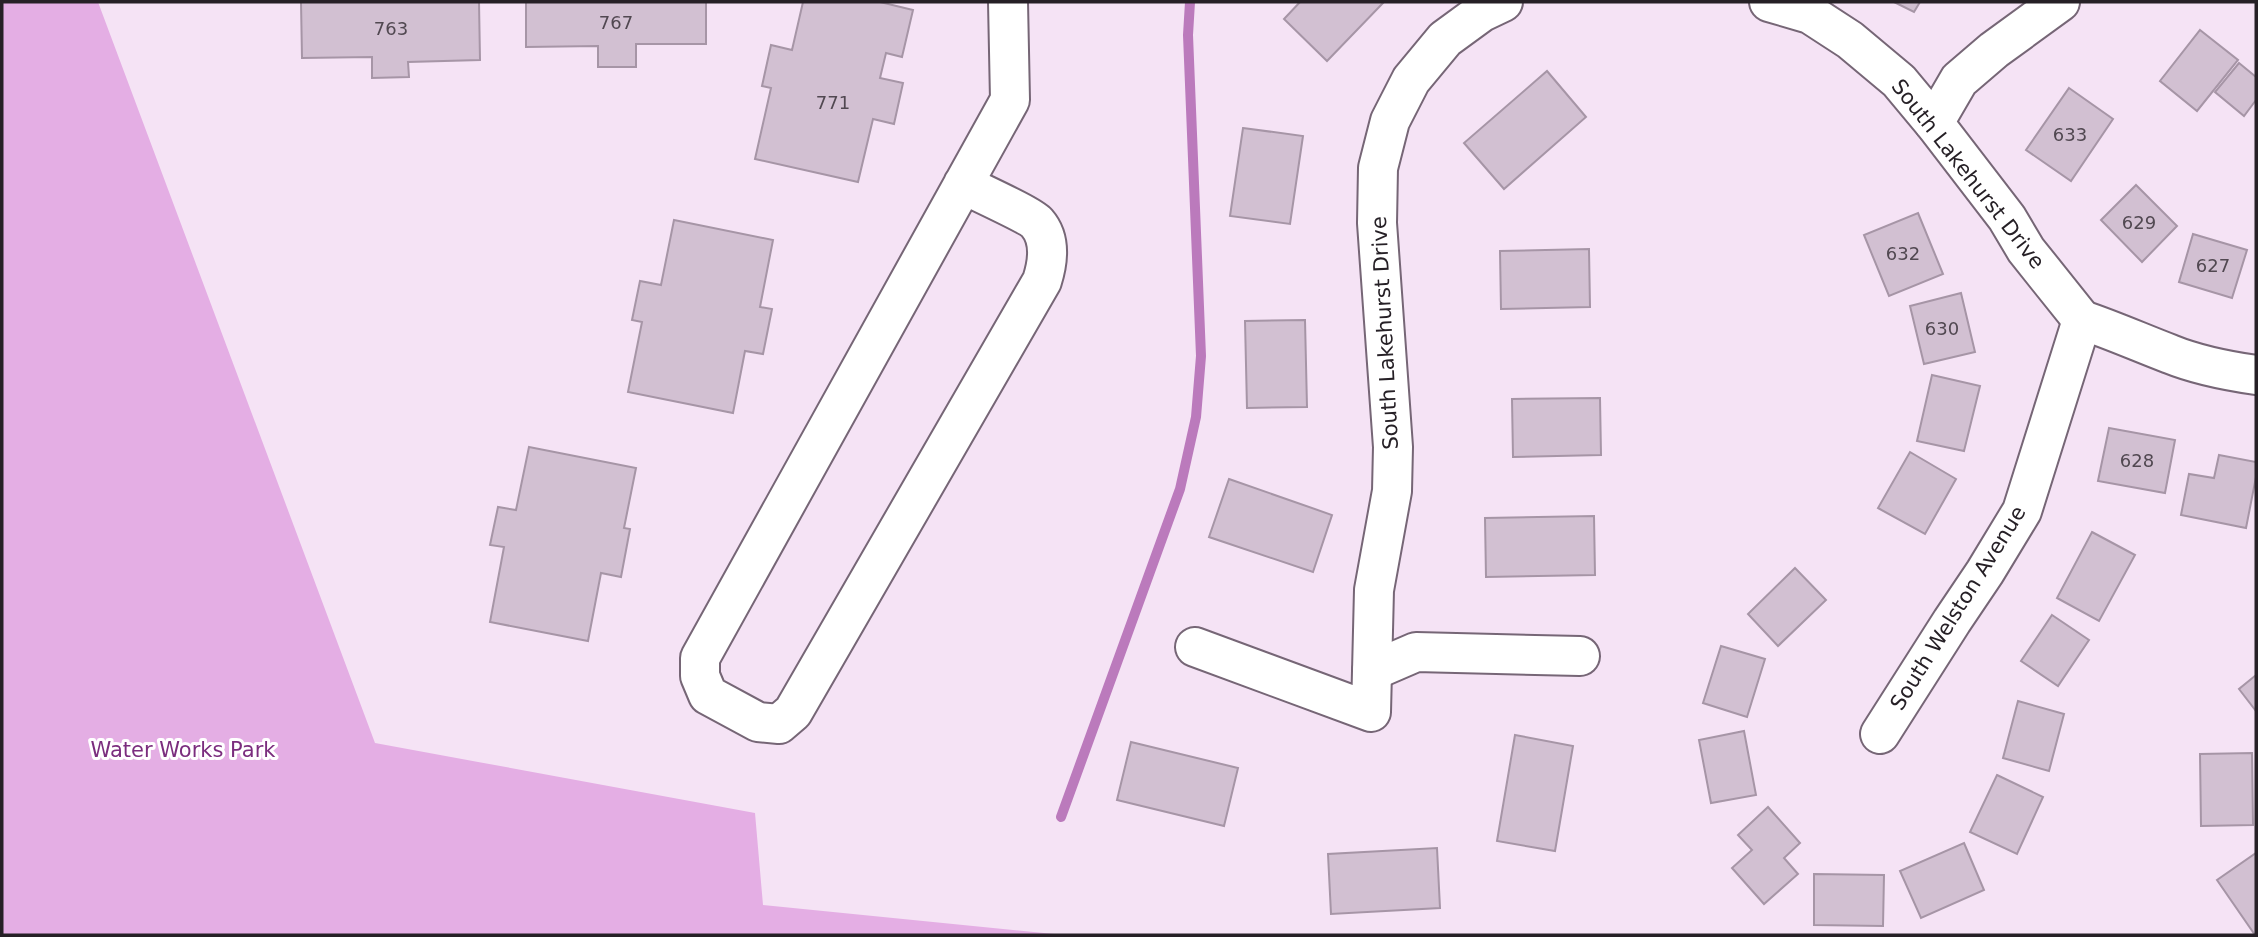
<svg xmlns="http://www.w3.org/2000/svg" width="2258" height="937" font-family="'DejaVu Sans',sans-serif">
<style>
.green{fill:#e4aee4}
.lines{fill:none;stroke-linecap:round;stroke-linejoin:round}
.stream{stroke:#bb7abc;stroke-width:10}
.building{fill:#d2c0d2;stroke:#a695a6;stroke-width:2}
.minor-casing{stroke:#766676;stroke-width:42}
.minor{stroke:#fff;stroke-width:38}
.labels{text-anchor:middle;stroke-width:6;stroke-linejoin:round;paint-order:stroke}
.number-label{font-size:18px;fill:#514851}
.street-label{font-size:21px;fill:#262026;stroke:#fff}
.park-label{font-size:21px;fill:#7b2d7e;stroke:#fff}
</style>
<rect width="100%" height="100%" fill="#f5e3f5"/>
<!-- green -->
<polygon class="green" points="2,2 98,2 375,743 755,813 763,905 1064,935 2,935"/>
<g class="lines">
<!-- stream -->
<polyline class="stream" points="1061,817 1180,489 1196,417 1201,356 1188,35 1190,2"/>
</g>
<!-- building -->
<g class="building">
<polygon points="301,2 479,2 480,60 408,62 409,77 372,78 372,57 302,58"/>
<polygon points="526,2 706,2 706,44 636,44 636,67 598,67 598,46 526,47"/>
<polygon points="803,2 880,2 913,10 902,57 886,53 880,78 903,83 894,124 873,119 858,182 755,159 771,88 762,86 771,45 792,50"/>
<polygon points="1300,2 1384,2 1327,61 1284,19"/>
<polygon points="1894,2 1920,2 1914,12"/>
<polygon points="2200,30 2238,60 2197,111 2160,81"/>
<polygon points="2239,63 2256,77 2256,100 2244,116 2215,92"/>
<polygon points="1547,71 1586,117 1504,189 1464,143"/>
<polygon points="2069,88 2113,119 2071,181 2026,150"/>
<polygon points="1243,128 1303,136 1290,224 1230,216"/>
<polygon points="2136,185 2177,226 2142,262 2101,220"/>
<polygon points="1918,213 1943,274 1889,296 1864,235"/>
<polygon points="674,220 773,240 760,307 772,309 763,354 745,351 733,413 628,392 642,322 632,320 640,281 661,285"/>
<polygon points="2193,234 2247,250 2232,298 2179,282"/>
<polygon points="1589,249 1590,307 1501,309 1500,251"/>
<polygon points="1961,293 1975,352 1924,364 1910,306"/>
<polygon points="1305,320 1307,407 1247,408 1245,321"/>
<polygon points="1932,375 1980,386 1964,451 1917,441"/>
<polygon points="1600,398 1601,455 1513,457 1512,399"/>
<polygon points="2109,428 2175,440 2165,493 2098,481"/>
<polygon points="529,447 636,468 624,528 630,529 621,577 601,573 588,641 490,622 504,547 490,545 498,507 516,510"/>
<polygon points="1910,452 1956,479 1925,534 1878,508"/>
<polygon points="2219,455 2256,462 2256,477 2246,528 2181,515 2189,474 2214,478"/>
<polygon points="1229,479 1332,515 1313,572 1209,537"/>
<polygon points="1594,516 1595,575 1486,577 1485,518"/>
<polygon points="2092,532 2135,555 2099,621 2057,598"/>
<polygon points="1795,568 1826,600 1778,646 1748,614"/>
<polygon points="2052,615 2089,640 2058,686 2021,661"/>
<polygon points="1721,646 1765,659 1747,717 1703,703"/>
<polygon points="2256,675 2256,711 2239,689"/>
<polygon points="2018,701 2064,714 2049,771 2003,758"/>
<polygon points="1744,731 1756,795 1711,803 1699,740"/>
<polygon points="1515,735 1573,746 1555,851 1497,841"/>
<polygon points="1131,742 1238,768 1224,826 1117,800"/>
<polygon points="2252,753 2253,825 2201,826 2200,754"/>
<polygon points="1997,775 2043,797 2017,854 1970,832"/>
<polygon points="1768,807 1800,843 1784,858 1798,874 1764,904 1732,868 1752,850 1738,835"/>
<polygon points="1964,843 1984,890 1921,918 1900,871"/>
<polygon points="1437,848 1440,908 1331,914 1328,854"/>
<polygon points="2256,853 2256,935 2255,935 2217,880"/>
<polygon points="1814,874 1884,875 1883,926 1814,925"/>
</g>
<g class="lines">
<!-- minor casing -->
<g class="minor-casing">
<g id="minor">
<polyline points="1769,2 1810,14 1850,40 1899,81 1934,123 2007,218 2026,250 2082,320"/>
<polyline points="1934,123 1959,80 1994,50 2060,2"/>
<path d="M963 184C976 191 1030 215 1037 223 1051 239 1048 262 1042 281L793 712 779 724 758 722 708 695 700 676V658L1010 100 1008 2"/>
<path d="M2082 320C2112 330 2141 343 2170 354 2197 365 2228 371 2256 375"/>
<polyline points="1195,647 1371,712 1374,590 1392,491 1393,447 1377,223 1378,168 1390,121 1411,80 1445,39 1482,12 1503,2"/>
<polyline points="1372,671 1416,652 1580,656"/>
<polyline points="1880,734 1952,621 1985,572 2022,511 2082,320"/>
</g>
</g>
<!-- minor -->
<use href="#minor" class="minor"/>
</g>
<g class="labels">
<!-- number labels -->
<g class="number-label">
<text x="616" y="29">767</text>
<text x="391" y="35">763</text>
<text x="833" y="109">771</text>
<text x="2070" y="141">633</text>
<text x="2139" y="229">629</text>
<text x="1903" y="260">632</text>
<text x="2213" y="272">627</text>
<text x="1942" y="335">630</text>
<text x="2137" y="467">628</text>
</g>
<!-- street labels -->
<g class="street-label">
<text transform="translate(1968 174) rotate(52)" y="7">South Lakehurst Drive</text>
<text transform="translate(1385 333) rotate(-93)" y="7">South Lakehurst Drive</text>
<text transform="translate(1958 608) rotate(-58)" y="7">South Welston Avenue</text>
</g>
<!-- park labels -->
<g class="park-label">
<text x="183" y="757">Water Works Park</text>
</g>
</g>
<!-- border -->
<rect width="2258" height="937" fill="none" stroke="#262026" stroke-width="7"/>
</svg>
